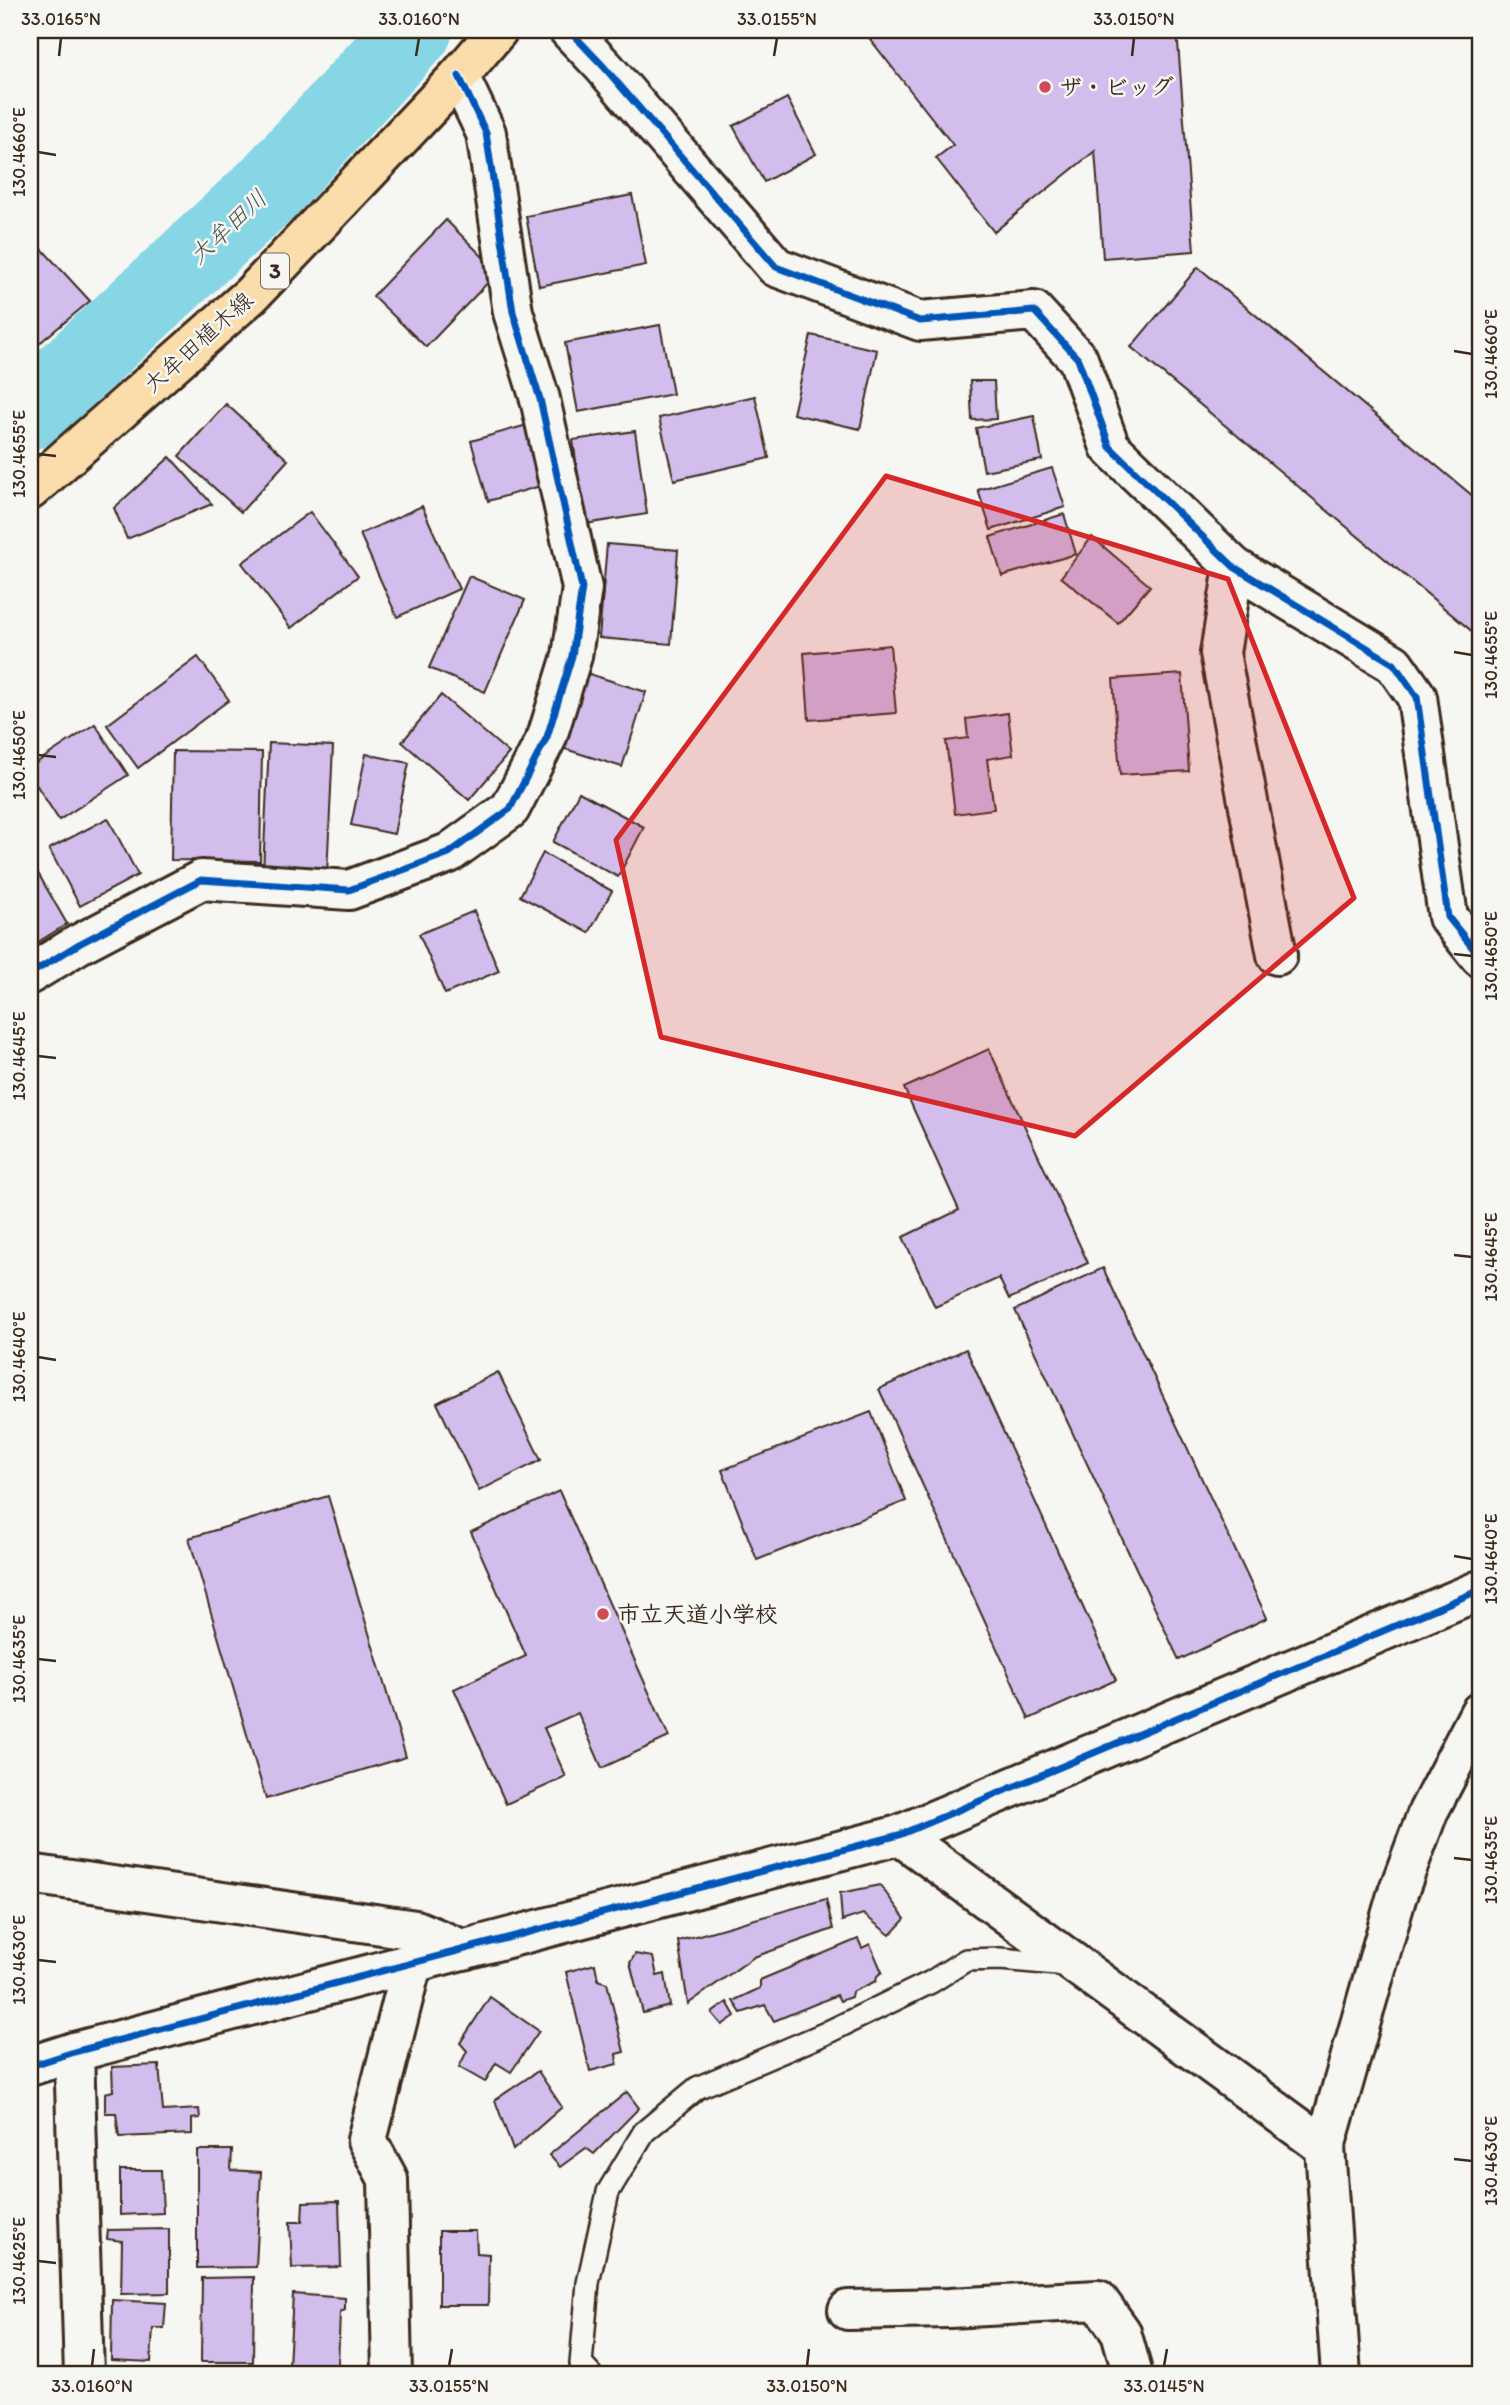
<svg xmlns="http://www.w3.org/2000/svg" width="1510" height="2405" font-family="Itim,'Klee One',sans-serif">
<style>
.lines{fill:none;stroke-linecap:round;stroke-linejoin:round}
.river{stroke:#87d6e5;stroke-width:77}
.building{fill:#d3bded;stroke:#3b2a1e;stroke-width:2}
.service-casing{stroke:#3b2a1e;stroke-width:26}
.minor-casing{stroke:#3b2a1e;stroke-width:44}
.primary-casing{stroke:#3b2a1e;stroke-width:44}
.service{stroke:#f6f6f2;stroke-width:21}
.minor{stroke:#f6f6f2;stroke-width:38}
.primary{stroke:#faddab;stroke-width:38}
.cycleway-casing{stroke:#f6f6f2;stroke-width:11}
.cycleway{stroke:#0057b8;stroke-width:7}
.marked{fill:#d62828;fill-opacity:0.2;stroke:#d62828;stroke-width:5;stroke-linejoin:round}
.ticks{fill:none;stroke:#3b2a1e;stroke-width:2.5}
.poi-dot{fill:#d1495b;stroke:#f6f6f2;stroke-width:2.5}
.labels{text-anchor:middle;stroke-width:5;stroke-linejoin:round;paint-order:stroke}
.shield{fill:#f6f6f2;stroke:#73675e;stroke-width:2}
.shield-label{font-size:21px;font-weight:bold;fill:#3b2a1e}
.poi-label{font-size:23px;font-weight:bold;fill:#3b2a1e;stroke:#f6f6f2;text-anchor:start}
.street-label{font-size:23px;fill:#3b2a1e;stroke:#f6f6f2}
.water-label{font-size:24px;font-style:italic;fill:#4e5550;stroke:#f6f6f2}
.neatline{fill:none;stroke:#3b2a1e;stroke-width:2.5}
.ticks-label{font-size:18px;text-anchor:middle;fill:#3b2a1e}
</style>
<rect width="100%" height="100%" fill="#f6f6f2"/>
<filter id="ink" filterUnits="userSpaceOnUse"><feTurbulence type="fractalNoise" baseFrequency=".0143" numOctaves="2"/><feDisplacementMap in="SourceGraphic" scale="14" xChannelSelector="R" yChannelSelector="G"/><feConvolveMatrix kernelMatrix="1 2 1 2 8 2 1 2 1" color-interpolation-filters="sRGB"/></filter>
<g filter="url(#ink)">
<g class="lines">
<!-- river -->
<polyline class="river" points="30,411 267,190 414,30"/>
</g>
<!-- building -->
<g class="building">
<polygon points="863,30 1177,30 1194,251 1103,258 1095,151 994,232 936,158 953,145"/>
<polygon points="787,98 816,154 764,182 733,126"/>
<polygon points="632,195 646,265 539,286 526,216"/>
<polygon points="446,220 498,272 426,347 373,296"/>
<polygon points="30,236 90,301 30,351"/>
<polygon points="1198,267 1480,502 1480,638 1131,347"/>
<polygon points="660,325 673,394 578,412 565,343"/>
<polygon points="811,335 877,350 860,429 793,414"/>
<polygon points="970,381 994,381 996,419 972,420"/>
<polygon points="755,396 769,458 674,480 659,418"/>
<polygon points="226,404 288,460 241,512 179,456"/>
<polygon points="1034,416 1042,460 984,471 976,428"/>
<polygon points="527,425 544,485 488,501 471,441"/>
<polygon points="635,431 647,514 585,524 573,440"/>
<polygon points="170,457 212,504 127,539 114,508"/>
<polygon points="1052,468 1065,507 991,530 978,490"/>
<polygon points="422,506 459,589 397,617 360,534"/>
<polygon points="310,512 358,576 291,628 242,563"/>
<polygon points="1064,514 1076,554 1002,576 990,537"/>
<polygon points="1092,537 1150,586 1118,623 1061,577"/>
<polygon points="607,544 678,550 671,644 599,638"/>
<polygon points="469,576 525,600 485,692 429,668"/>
<polygon points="890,645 896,713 809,720 804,653"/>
<polygon points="198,657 229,700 138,768 107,725"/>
<polygon points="583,672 646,692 622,767 559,747"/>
<polygon points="1182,674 1189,771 1120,775 1113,679"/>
<polygon points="441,695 509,753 469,800 402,742"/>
<polygon points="1008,713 1013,755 987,759 994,809 955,814 946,741 968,738 966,719"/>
<polygon points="95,724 128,775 59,820 30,775 30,767"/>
<polygon points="269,743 333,746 327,875 263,872"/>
<polygon points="173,751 262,752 260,861 171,860"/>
<polygon points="366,754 409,763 394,834 351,825"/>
<polygon points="579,792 644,827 618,877 553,842"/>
<polygon points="108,818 138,875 80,906 49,849"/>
<polygon points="543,853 612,891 589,933 520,896"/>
<polygon points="31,861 67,924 30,947 30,862"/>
<polygon points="474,911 499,971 445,994 419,934"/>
<polygon points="989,1049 1088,1263 1009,1299 999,1278 935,1307 903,1237 959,1210 904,1088"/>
<polygon points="1103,1268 1267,1618 1179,1660 1015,1310"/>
<polygon points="966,1349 1116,1680 1029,1719 879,1389"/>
<polygon points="498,1372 541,1460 479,1491 437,1403"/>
<polygon points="871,1412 906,1501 757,1560 722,1470"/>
<polygon points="559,1491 669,1737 602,1768 578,1713 544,1728 566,1777 506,1804 454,1689 526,1656 471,1532"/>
<polygon points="328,1496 406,1757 266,1799 189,1538"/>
<polygon points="880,1885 905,1919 890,1935 863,1914 842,1921 840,1893"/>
<polygon points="826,1899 833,1929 754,1957 688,2004 678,1941"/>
<polygon points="858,1939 862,1948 870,1944 882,1972 877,1976 876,1981 852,1992 851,1997 840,2001 837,1995 774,2021 765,2005 741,2013 733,2001 760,1988 760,1980"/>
<polygon points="635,1954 653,1957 657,1976 665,1974 670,2006 643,2013 630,1963"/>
<polygon points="595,1964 598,1980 607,1983 624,2052 616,2054 617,2064 590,2071 566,1972"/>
<polygon points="490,1997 539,2031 511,2072 496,2063 485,2082 459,2067 467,2051 460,2043"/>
<polygon points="727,2002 735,2016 722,2025 712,2013"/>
<polygon points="159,2065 163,2111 199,2109 200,2118 192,2119 192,2134 119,2137 116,2113 105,2113 105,2093 113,2091 112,2067"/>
<polygon points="538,2071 562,2107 513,2150 495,2100"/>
<polygon points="627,2092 639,2108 594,2154 586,2148 560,2167 549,2155"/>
<polygon points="197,2150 232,2150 231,2170 261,2172 256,2267 197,2268"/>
<polygon points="120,2170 161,2170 163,2213 120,2215"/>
<polygon points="339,2201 341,2267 292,2268 290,2222 302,2222 303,2202"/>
<polygon points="169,2229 169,2293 121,2294 122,2241 107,2239 108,2230"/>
<polygon points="439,2231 476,2231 477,2253 489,2254 488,2305 439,2305"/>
<polygon points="254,2277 253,2362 201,2362 202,2278"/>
<polygon points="293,2294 345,2298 345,2310 340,2312 338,2366 289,2366"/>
<polygon points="112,2300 166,2303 164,2328 153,2328 151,2362 111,2360"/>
</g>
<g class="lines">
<!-- service casing -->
<g class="service-casing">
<polyline id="service" points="591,2375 581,2364 588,2283 608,2192 644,2132 697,2088 824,2034 931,1982 966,1960 1000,1959 1068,1965"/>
</g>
<!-- minor casing -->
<g class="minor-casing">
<g id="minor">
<polyline points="569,30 604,67 776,267 920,321 1034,311 1078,359 1110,447 1234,567 1394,664 1417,697 1448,917 1480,957"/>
<polyline points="1234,567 1220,653 1277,955"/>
<polyline points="30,974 79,944 201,880 349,890 449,853 510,809 547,737 572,656 582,588 540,399 513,312 486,133 459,76"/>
<polyline points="899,1835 1325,2147"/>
<polyline points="30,1874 416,1930 464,1950"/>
<polyline points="74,2052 84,2375"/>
<polyline points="30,2066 74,2052 899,1835 1480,1590"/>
<polyline points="848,2310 949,2308 1098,2300 1121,2332 1133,2375"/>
<polyline points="392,2375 388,2179 367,2140 412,1964"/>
<polyline points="1341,2375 1325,2147 1397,1895 1428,1812 1480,1712"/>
</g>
</g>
<!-- primary casing -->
<g class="primary-casing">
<polyline id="primary" points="30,490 251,295 459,76 498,30"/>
</g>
<!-- service -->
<use href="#service" class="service"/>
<!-- minor -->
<use href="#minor" class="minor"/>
<!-- primary -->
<use href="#primary" class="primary"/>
<!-- cycleway casing -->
<g class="cycleway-casing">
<g id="cycleway">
<polyline points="569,30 604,67 776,267 920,321 1034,311 1078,359 1110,447 1234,567 1394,664 1417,697 1448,917 1480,957"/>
<polyline points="30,974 79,944 201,880 349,890 449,853 510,809 547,737 572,656 582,588 540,399 513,312 486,133 459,76"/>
<polyline points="30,2066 74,2052 899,1835 1480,1590"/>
</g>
</g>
<!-- cycleway -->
<use href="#cycleway" class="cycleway"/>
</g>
</g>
<!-- marked area -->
<path class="marked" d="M886 476 1228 579 1354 898 1075 1136 661 1037 616 840Z"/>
<!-- ticks -->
<path class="ticks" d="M59 56 61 38M416 56 419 38M774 56 777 38M1132 56 1134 38M38 152 56 155M1454 351 1472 354M38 454 56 456M1454 652 1472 655M38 755 56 757M1454 954 1472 956M38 1056 56 1058M1454 1255 1472 1257M38 1357 56 1360M1454 1556 1472 1559M38 1659 56 1661M1454 1858 1472 1860M38 1960 56 1962M1454 2159 1472 2161M38 2261 56 2263M92 2366 94 2349M449 2366 452 2349M807 2366 809 2349M1164 2366 1167 2349"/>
<!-- markers -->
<g class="poi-dot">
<circle cx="1045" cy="87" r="7"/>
<circle cx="603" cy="1614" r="7"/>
</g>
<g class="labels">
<!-- shield labels -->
<rect class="shield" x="261" y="253.5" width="28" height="35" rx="5"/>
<g class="shield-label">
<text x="275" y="278">3</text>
</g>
<!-- poi labels -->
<g class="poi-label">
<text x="1059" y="95">ザ・ビッグ</text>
<text x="617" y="1622">市立天道小学校</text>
</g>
<!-- street labels -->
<g class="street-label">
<text transform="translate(198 342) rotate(-42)" y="8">大牟田植木線</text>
</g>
<!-- water labels -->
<g class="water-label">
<text transform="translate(228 227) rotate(-43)" y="8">大牟田川</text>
</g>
</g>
<!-- margin -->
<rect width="1510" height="2405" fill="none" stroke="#f6f6f2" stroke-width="77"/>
<rect x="38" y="38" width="1434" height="2328" class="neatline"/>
<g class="ticks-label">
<text x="61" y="25">33.0165°N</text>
<text x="419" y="25">33.0160°N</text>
<text x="777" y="25">33.0155°N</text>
<text x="1134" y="25">33.0150°N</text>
<text transform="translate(19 152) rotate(-90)" y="6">130.4660°E</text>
<text transform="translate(1491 354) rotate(-90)" y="6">130.4660°E</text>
<text transform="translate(19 454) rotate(-90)" y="6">130.4655°E</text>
<text transform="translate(1491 655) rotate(-90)" y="6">130.4655°E</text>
<text transform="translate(19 755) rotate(-90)" y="6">130.4650°E</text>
<text transform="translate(1491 956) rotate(-90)" y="6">130.4650°E</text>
<text transform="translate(19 1056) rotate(-90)" y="6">130.4645°E</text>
<text transform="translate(1491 1257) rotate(-90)" y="6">130.4645°E</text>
<text transform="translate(19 1357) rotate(-90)" y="6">130.4640°E</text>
<text transform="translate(1491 1559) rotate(-90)" y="6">130.4640°E</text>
<text transform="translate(19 1659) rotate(-90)" y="6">130.4635°E</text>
<text transform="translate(1491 1860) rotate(-90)" y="6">130.4635°E</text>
<text transform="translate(19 1960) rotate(-90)" y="6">130.4630°E</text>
<text transform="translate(1491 2161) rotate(-90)" y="6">130.4630°E</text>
<text transform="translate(19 2261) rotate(-90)" y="6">130.4625°E</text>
<text x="92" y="2392">33.0160°N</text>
<text x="449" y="2392">33.0155°N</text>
<text x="807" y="2392">33.0150°N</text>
<text x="1164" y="2392">33.0145°N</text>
</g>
</svg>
